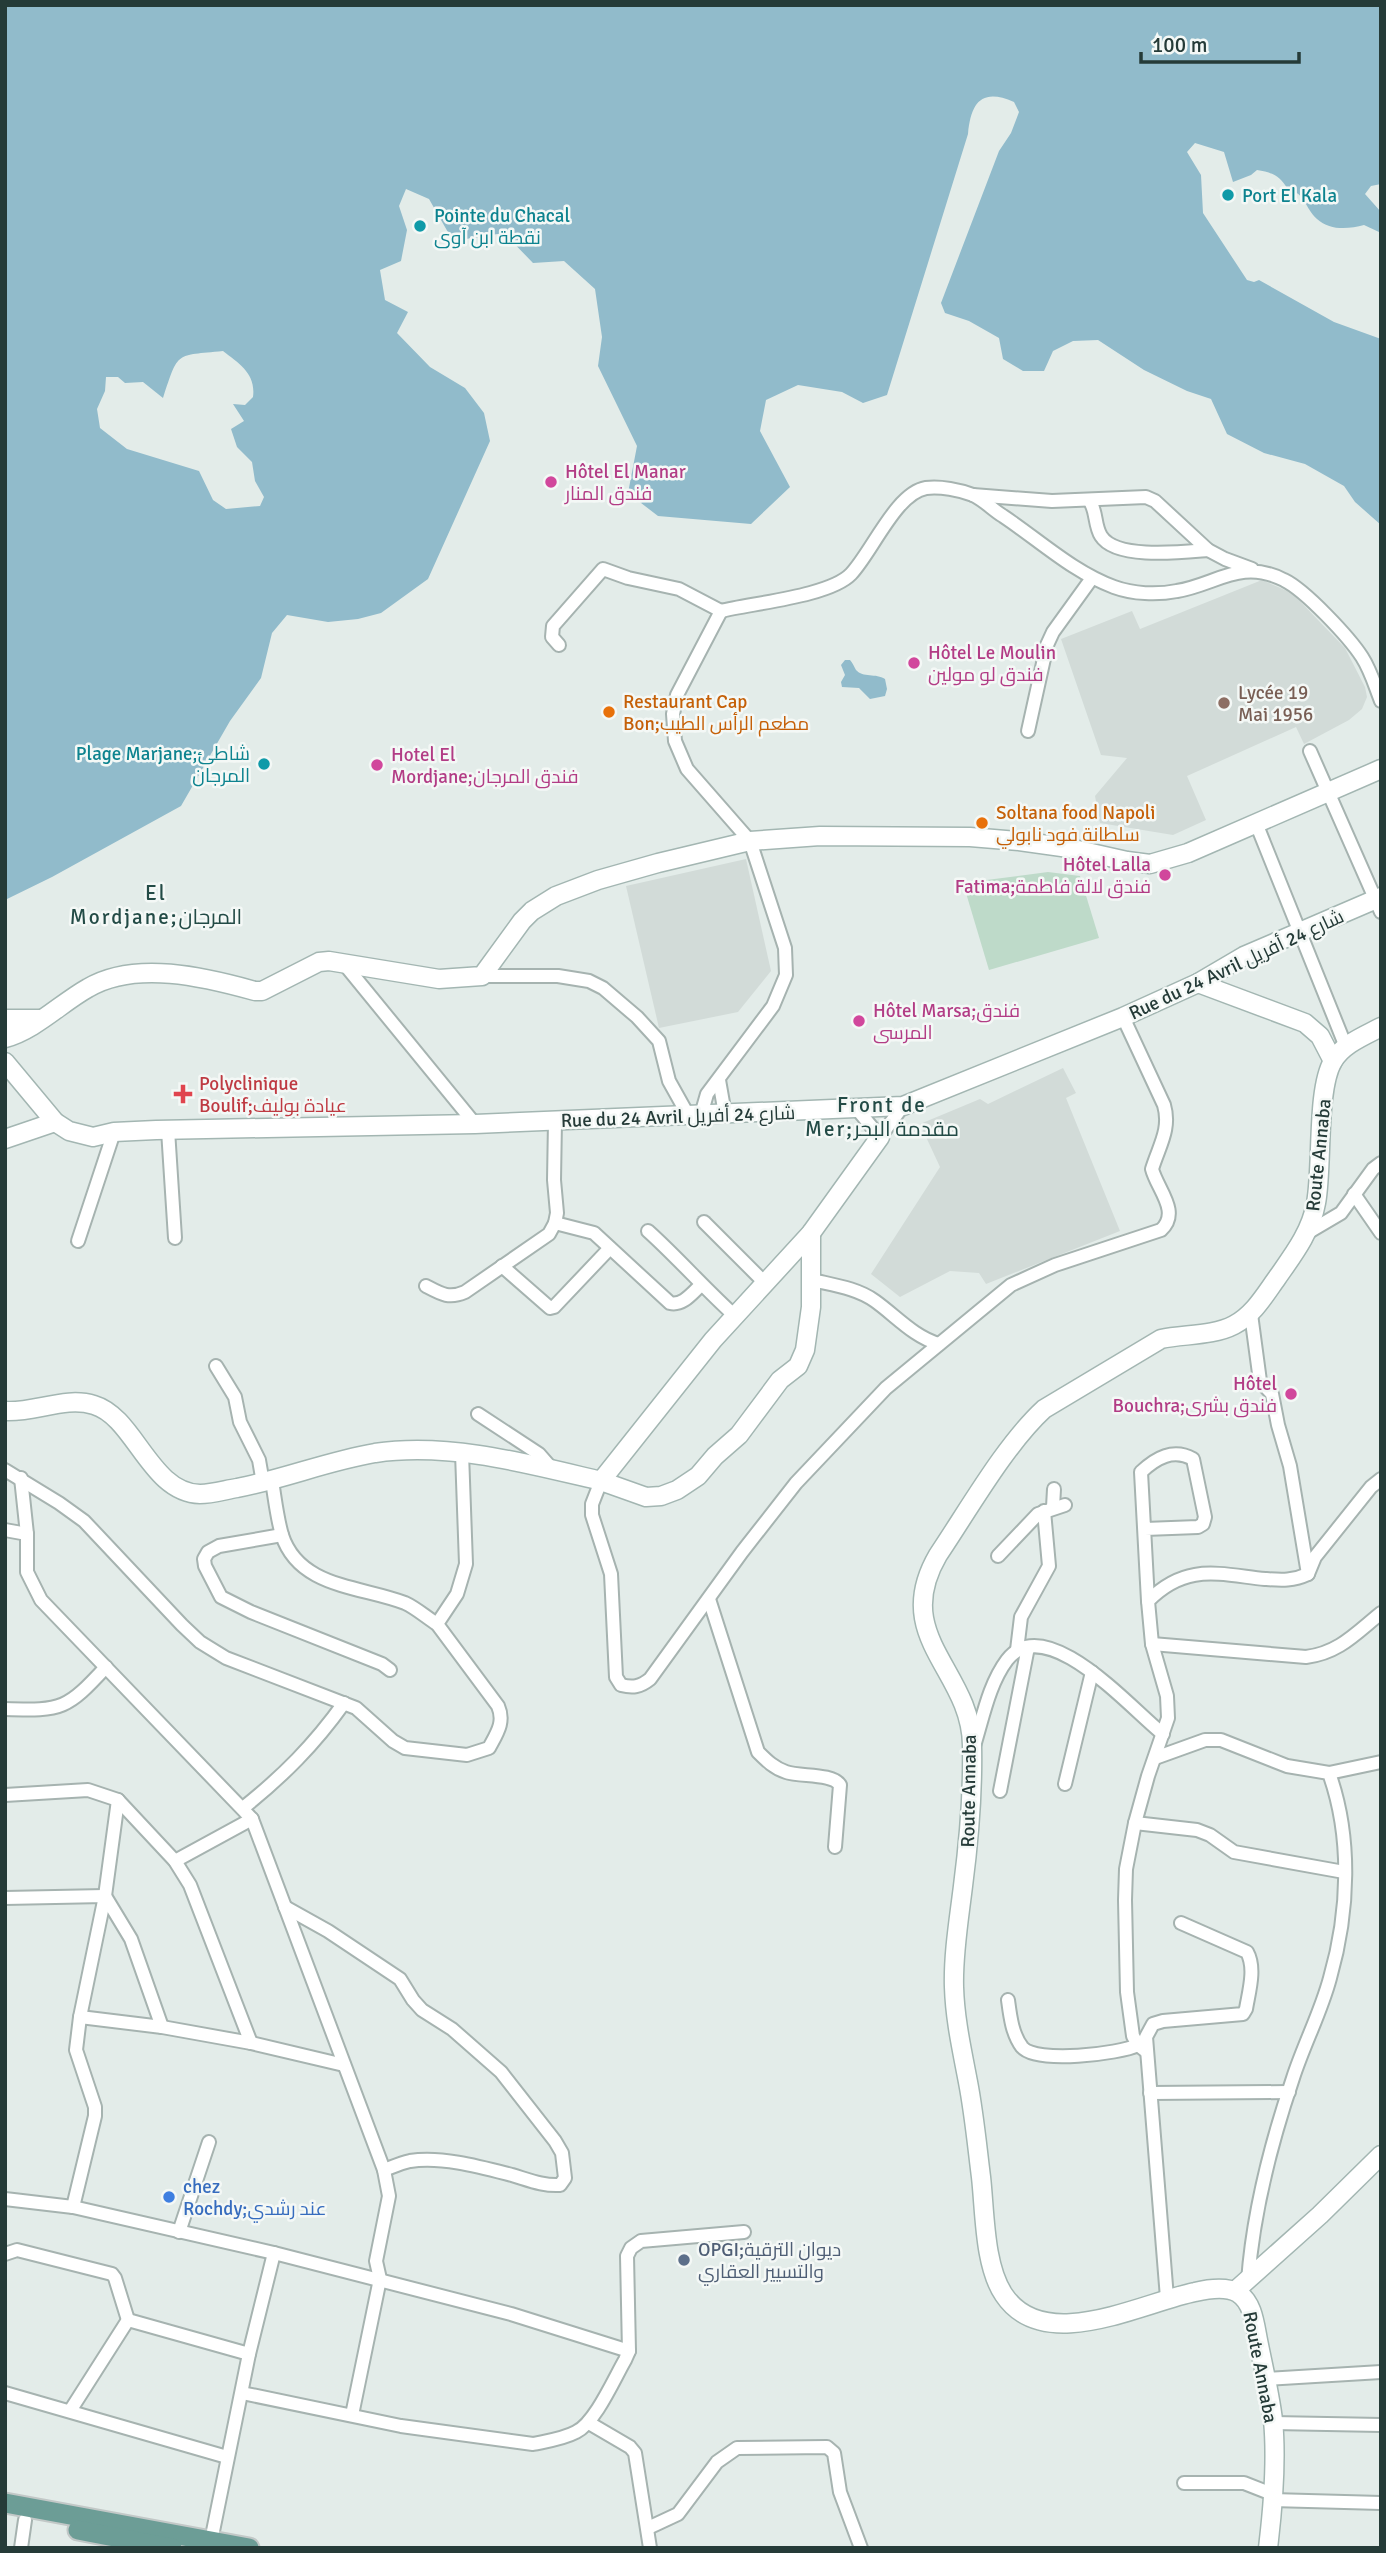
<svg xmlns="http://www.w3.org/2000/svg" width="1386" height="2553" font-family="Signika,Cairo,sans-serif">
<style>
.built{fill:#d2dbd8}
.green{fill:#bedac9}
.water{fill:#91bbcb;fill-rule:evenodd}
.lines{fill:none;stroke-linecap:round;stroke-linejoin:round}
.street-casing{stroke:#a6b3b0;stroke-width:16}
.secondary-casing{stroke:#a3b6b2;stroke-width:21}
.primary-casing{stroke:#c2c8c7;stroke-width:23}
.street{stroke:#fff;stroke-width:12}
.secondary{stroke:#fff;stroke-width:18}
.primary{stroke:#6c9d96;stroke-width:19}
.culture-dot{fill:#0f9aa8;stroke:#f4f8f6;stroke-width:2.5}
.hotel-dot{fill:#d1479c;stroke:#f4f8f6;stroke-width:2.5}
.education-dot{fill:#8d6e63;stroke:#f4f8f6;stroke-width:2.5}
.food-dot{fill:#e8710a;stroke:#f4f8f6;stroke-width:2.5}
.health-dot{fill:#e0444e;stroke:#f4f8f6;stroke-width:2.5}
.shop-dot{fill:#3f7fe0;stroke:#f4f8f6;stroke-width:2.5}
.service-dot{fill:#5c6f8a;stroke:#f4f8f6;stroke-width:2.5}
.labels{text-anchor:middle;stroke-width:5;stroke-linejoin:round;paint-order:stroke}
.culture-label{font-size:19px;fill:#0d838f;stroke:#f4f8f6;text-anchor:start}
.hotel-label{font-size:19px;fill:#b23c85;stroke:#f4f8f6;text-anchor:start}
.education-label{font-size:19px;fill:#785e54;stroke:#f4f8f6;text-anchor:start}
.food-label{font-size:19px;fill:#c56008;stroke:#f4f8f6;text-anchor:start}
.street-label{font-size:19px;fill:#253b38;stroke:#f4f8f6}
.health-label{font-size:19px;fill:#be3a42;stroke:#f4f8f6;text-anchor:start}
.shop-label{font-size:19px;fill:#366cbe;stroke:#f4f8f6;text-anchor:start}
.service-label{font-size:19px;fill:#4e5e75;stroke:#f4f8f6;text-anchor:start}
.neighbourhood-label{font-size:21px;letter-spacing:2px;fill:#234b46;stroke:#f4f8f6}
</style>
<rect width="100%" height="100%" fill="#e3ece9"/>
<!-- built -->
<g class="built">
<polygon points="1262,580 1292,593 1345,648 1365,687 1367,697 1362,709 1349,720 1304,744 1296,727 1187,776 1206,820 1173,835 1100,823 1095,796 1127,758 1101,755 1061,639 1132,611 1140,629"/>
<polygon points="746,859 771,971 738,1012 659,1028 626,886"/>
<polygon points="1063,1068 1076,1093 1066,1098 1120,1231 986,1284 979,1273 950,1271 900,1297 871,1274 940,1167 920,1124 980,1099 988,1104"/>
</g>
<!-- green -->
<polygon class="green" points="1048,872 1080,876 1099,938 989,970 963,883"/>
<!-- water -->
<g class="water">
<path d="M5 5H1381V184L1371 186 1365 194 1381 212 1379 232 1364 225C1349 229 1330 231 1317 219 1304 207 1307 195 1287 188 1280 176 1271 172 1257 170L1251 175 1233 182 1224 152 1195 143 1187 152 1201 175 1203 213 1247 280 1254 282 1259 280 1334 322 1381 339V525L1355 502 1344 486 1305 464 1264 453 1227 434 1211 399 1187 391 1144 370 1098 340 1073 341 1053 351 1044 371H1023L1003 359 999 338 969 321 945 313 941 303 999 151 1011 133 1019 112 1014 102C982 88 971 102 968 134L887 395 863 403 842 392 798 385 766 400 760 431 790 487 751 524 658 516 628 493 637 446 598 366 602 337 595 289 564 261 533 263 504 233 453 241 429 199 406 189 399 206 407 230 401 261 380 270 385 300 408 312 397 333 430 367 465 388 484 413 490 441 428 579 381 613 358 619 328 622 287 615 272 633 261 678 230 721 181 806 52 877 5 900ZM223 351C240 364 256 374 253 397L245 405 233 404 244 421 231 429 237 447 252 462 255 481 264 497 260 506 226 509 213 500 199 471 127 449 100 428 97 409 105 391 106 377H118L125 383 143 382 163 398C179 350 175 356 223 351Z"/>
<path d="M845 660H850C853 663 854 667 856 670 863 678 876 673 885 679L887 689 885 696 870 699 859 688 842 687 841 682 845 675 841 665Z"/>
</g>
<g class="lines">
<!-- street casing -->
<g class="street-casing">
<g id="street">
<polyline points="973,495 1052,501 1146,497 1155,501 1208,550 1225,559 1252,569"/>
<path d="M1089 500C1097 510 1094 525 1101 536 1116 560 1183 552 1208 550"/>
<path d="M721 611C754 603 830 596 851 574 872 552 896 493 926 488 940 486 960 490 973 495 984 500 993 510 1003 516 1039 540 1073 572 1114 587 1133 594 1157 595 1177 591 1215 585 1241 558 1284 580 1305 590 1349 637 1362 657 1371 671 1375 686 1381 701"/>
<polyline points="559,645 552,637 553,626 603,569 628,578 679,589 721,611"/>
<polyline points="1028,731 1047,645 1053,632 1092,578"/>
<polyline points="1310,751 1381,912"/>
<polyline points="1256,823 1346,1047"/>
<polyline points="345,965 475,1124"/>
<polyline points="482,976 558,976 589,981 603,988 637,1017 659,1041 669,1081 688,1115"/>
<polyline points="719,1080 725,1114"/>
<polyline points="857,1109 880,1137 903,1106"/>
<polyline points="701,1115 707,1094 773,1006 786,975 785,948 750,841 687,769 675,741 673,714 677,695 721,611"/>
<polyline points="168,1130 175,1238"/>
<polyline points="1354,1194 1381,1233"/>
<polyline points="704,1222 765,1283"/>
<path d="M555 1223 594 1233 670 1303C683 1306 692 1293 701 1285"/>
<path d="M648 1231C678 1258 705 1289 735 1316"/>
<polyline points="1307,1233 1341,1213 1373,1169 1381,1163"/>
<polyline points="78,1241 114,1132"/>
<polyline points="502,1266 550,1308 554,1307 610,1248"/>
<path d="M812 1280C833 1285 857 1288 875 1301 896 1316 914 1337 939 1344"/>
<path d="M426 1286C441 1294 449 1299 465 1292L549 1234 555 1223 557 1213 554 1180 555 1121"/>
<polyline points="1251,1314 1260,1381 1272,1394 1278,1425 1290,1466 1308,1574"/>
<polyline points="216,1366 235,1397 240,1422 259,1460 263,1483"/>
<polyline points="478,1414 539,1454 553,1470"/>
<path d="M5 1470 59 1503 84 1521 182 1625 200 1642 226 1658 356 1708 393 1741 405 1748 467 1755 489 1748C497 1733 505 1722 498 1706L437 1624 457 1594 466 1564 462 1453"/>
<polyline points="21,1478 27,1534 27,1572 41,1600 252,1819 384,2170 389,2196 376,2261 380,2279 352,2415"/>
<path d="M272 1481C275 1499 277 1518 282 1535 299 1588 361 1586 405 1603 416 1608 426 1617 437 1624"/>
<path d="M601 1481 592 1504V1515L611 1574 616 1677 621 1685C633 1688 640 1687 650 1679L742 1552 796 1483 886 1388 1011 1285 1055 1265 1161 1230C1181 1212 1157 1189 1152 1169 1159 1146 1171 1129 1164 1105L1123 1017"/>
<polyline points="1053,1507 1054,1489"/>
<path d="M1145 1529 1198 1527 1203 1524 1205 1517 1193 1459C1173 1448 1156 1458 1141 1472L1148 1601"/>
<polyline points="5,1530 27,1534"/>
<polyline points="282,1535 219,1546 208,1552 204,1559 205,1566 221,1597 251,1612 382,1664 390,1670"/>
<polyline points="998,1556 1038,1514 1065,1505"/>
<path d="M709 1599 758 1752C767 1761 774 1768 786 1772 800 1777 832 1773 840 1785L835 1847"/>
<path d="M1152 1644 1306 1657C1339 1653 1356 1633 1381 1613"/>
<polyline points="1017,1650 1021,1617 1049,1566 1044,1511"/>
<path d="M5 1709C63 1711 67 1709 106 1667"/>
<path d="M974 1746C983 1717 989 1684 1007 1660 1046 1610 1132 1710 1163 1734"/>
<path d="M1155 1758 1205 1740H1221L1287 1766 1329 1773C1352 1837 1349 1912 1330 1978 1321 2012 1304 2044 1293 2078 1271 2143 1253 2212 1248 2281"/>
<polyline points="1329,1773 1381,1762"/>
<polyline points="1065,1784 1092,1672"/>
<polyline points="1000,1791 1028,1647"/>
<polyline points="5,1795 88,1790 118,1800 175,1861 190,1885 251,2043"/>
<path d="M243 1808C283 1776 314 1745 344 1703"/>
<polyline points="1135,1823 1197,1830 1210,1835 1234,1852 1344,1872"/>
<polyline points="175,1861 252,1819"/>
<polyline points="5,1898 105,1896 131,1939 162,2027"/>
<path d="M285 1907 328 1931 400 1979 413 2000 422 2010 452 2029 501 2072 555 2141 562 2153 565 2178 560 2185C543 2186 529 2180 512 2175 481 2167 442 2156 410 2161 401 2163 392 2167 384 2170"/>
<path d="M1008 2000C1010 2015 1012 2034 1022 2047 1036 2064 1119 2054 1138 2045"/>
<polyline points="80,2017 162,2027 251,2043 344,2065"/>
<path d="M1147 2052 1138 2045 1133 2036 1127 1992 1125 1900 1126 1869 1135 1823 1148 1776 1168 1718 1167 1696 1152 1644 1148 1601C1186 1563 1217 1574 1265 1579 1281 1580 1293 1581 1308 1574L1315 1557 1371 1487 1381 1479"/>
<polyline points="1150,2093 1289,2092"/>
<polyline points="5,2199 73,2207 274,2253 511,2314 629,2351"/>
<polyline points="73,2207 95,2116 95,2107 76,2050 80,2017 105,1896 118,1800"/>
<polyline points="179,2232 209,2142"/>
<polyline points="5,2254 17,2250 112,2274 115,2278 128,2320"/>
<path d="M1167 2298 1146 2037 1153 2024 1163 2021 1243 2014 1246 2009C1249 1991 1256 1968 1247 1952L1181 1923"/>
<polyline points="1266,2379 1381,2372"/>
<polyline points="5,2393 227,2457"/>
<path d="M242 2393 401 2426 533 2444C547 2441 563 2439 576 2432 595 2423 614 2379 625 2360L629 2351 627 2256 631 2248 641 2241 744 2232"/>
<polyline points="70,2411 128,2320 249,2354"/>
<polyline points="589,2423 630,2447 635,2453 650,2548"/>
<polyline points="1273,2423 1381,2425"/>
<polyline points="1184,2483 1244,2483 1272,2494"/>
<polyline points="1272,2500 1381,2503"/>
<polyline points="648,2528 678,2514 717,2462 737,2448 827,2447 834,2453 840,2492 861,2548"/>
<polyline points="210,2546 249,2354 274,2253"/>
<polyline points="21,2548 25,2520"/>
</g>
</g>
<!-- secondary casing -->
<g class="secondary-casing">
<g id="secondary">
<polyline points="1198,983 1305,1023 1320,1036 1333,1061"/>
<polyline points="5,1019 39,1019"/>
<path d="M5 1038C35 1030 61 1003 88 988 135 960 205 977 255 991H262L319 962 329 961 439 979 482 976 522 921 532 911 556 896 598 880 658 863 750 841 820 836 970 837 1019 841 1069 848 1127 861 1150 864 1188 853 1381 769"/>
<polyline points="5,1062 55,1122 69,1131 93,1137 114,1132 156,1130 475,1124 903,1106 1123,1017 1198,983 1244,956 1381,897"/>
<polyline points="5,1139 55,1122"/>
<path d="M5 1411C35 1413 65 1396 94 1405 135 1417 150 1493 200 1494 212 1494 225 1490 237 1488 284 1479 328 1461 375 1453 450 1442 529 1464 601 1481L713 1340 811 1233 880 1137"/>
<polyline points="601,1481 646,1497 661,1496 677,1490 698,1476 715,1456 739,1435 780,1380 798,1366 805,1350 811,1307 811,1233"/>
<polyline points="1235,2291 1320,2215 1381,2155"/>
<path d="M1268 2548C1273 2507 1277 2461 1273 2420 1270 2395 1264 2370 1259 2345 1255 2327 1254 2303 1238 2293 1226 2286 1208 2289 1195 2292 1141 2303 1044 2355 1004 2295 984 2266 985 2212 981 2177 977 2145 974 2113 968 2082 962 2050 955 2020 954 1987 953 1954 959 1919 963 1886 969 1840 973 1791 972 1745 971 1670 890 1637 938 1555 969 1509 1005 1445 1044 1409L1161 1339C1184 1334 1213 1336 1234 1325 1254 1314 1264 1296 1277 1278 1293 1255 1311 1232 1316 1203 1323 1167 1316 1090 1333 1061 1343 1044 1364 1036 1381 1027"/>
</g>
</g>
<!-- primary casing -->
<g class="primary-casing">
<g id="primary">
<polyline points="5,2503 249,2548"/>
<polyline points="78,2530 172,2548"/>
</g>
</g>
<!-- street -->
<use href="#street" class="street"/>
<!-- secondary -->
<use href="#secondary" class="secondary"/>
<!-- primary -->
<use href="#primary" class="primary"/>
</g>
<!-- markers -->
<g class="culture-dot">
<circle cx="1228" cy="195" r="7"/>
<circle cx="420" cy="226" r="7"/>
<circle cx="264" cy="764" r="7"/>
</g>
<g class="hotel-dot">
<circle cx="551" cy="482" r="7"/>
<circle cx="914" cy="663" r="7"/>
<circle cx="377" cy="765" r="7"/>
<circle cx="1165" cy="875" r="7"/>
<circle cx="859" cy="1021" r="7"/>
<circle cx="1291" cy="1394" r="7"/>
</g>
<circle class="education-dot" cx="1224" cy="703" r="7"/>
<g class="food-dot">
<circle cx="609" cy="712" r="7"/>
<circle cx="982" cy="823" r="7"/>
</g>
<path class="health-dot" d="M179.5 1083.5h7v7h7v7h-7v7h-7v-7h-7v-7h7z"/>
<circle class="shop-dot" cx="169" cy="2197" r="7"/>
<circle class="service-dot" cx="684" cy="2260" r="7"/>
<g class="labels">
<!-- culture labels -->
<g class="culture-label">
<text x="1242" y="202">Port El Kala</text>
<text x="434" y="222">Pointe du Chacal<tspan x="434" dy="22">نقطة ابن آوى</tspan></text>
<text x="250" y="760" text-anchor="end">Plage Marjane;شاطئ<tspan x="250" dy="22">المرجان</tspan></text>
</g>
<!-- hotel labels -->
<g class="hotel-label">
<text x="565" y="478">Hôtel El Manar<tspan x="565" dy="22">فندق المنار</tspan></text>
<text x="928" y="659">Hôtel Le Moulin<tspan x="928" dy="22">فندق لو مولين</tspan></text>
<text x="391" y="761">Hotel El<tspan x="391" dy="22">Mordjane;فندق المرجان</tspan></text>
<text x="1151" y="871" text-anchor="end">Hôtel Lalla<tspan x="1151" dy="22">Fatima;فندق لالة فاطمة</tspan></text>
<text x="873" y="1017">Hôtel Marsa;فندق<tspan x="873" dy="22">المرسى</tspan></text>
<text x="1277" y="1390" text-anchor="end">Hôtel<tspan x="1277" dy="22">Bouchra;فندق بشرى</tspan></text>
</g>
<!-- education labels -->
<g class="education-label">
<text x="1238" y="699">Lycée 19<tspan x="1238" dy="22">Mai 1956</tspan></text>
</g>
<!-- food labels -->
<g class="food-label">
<text x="623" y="708">Restaurant Cap<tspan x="623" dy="22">Bon;مطعم الرأس الطيب</tspan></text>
<text x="996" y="819">Soltana food Napoli<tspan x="996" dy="22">سلطانة فود نابولي</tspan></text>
</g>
<!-- street labels -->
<g class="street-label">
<text transform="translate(1236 964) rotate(-25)" y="7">Rue du 24 Avril شارع 24 أفريل</text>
<text transform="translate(678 1116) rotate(-2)" y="7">Rue du 24 Avril شارع 24 أفريل</text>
<text transform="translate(1318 1155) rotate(-84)" y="7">Route Annaba</text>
<text transform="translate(968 1791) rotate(-89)" y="7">Route Annaba</text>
<text transform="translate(1261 2367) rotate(79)" y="7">Route Annaba</text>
</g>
<!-- health labels -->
<g class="health-label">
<text x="199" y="1090">Polyclinique<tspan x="199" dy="22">Boulif;عيادة بوليف</tspan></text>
</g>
<!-- shop labels -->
<g class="shop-label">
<text x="183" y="2193">chez<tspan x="183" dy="22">Rochdy;عند رشدي</tspan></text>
</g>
<!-- service labels -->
<g class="service-label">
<text x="698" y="2256">OPGI;ديوان الترقية<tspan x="698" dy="22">والتسيير العقاري</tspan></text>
</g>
<!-- neighbourhood labels -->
<g class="neighbourhood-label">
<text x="156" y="900">El<tspan x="156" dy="24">Mordjane;المرجان</tspan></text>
<text x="882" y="1112">Front de<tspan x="882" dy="24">Mer;مقدمة البحر</tspan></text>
</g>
</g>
<!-- border -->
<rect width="1386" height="2553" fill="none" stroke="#253b38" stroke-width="14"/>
<!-- scale -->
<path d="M1141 52v10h158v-10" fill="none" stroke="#253b38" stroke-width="3.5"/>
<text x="1152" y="52" font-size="21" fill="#253b38" stroke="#f4f8f6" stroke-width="5" paint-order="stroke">100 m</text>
</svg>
